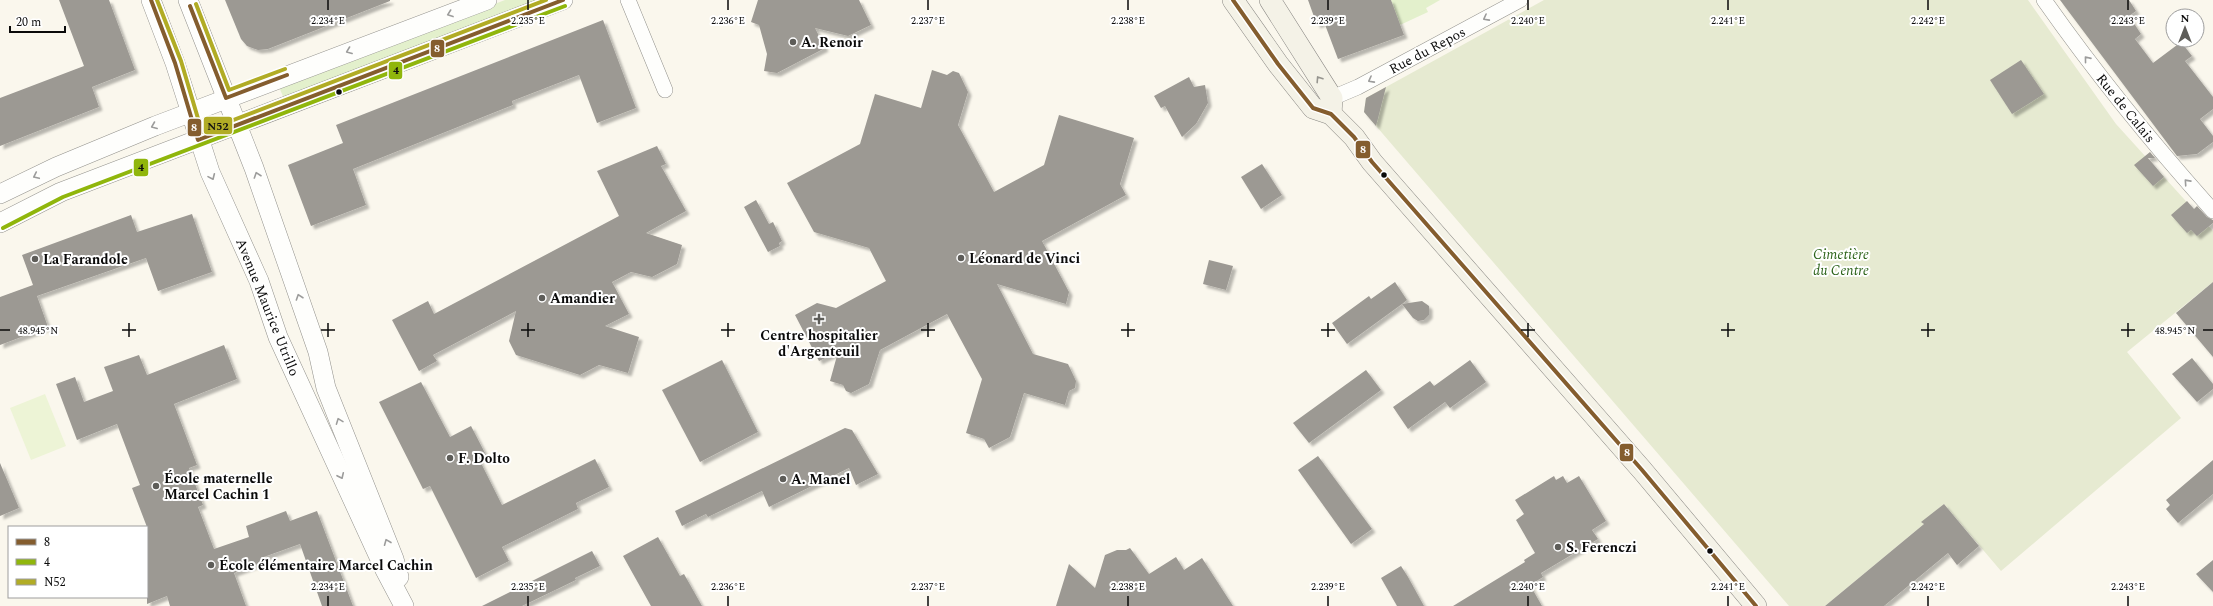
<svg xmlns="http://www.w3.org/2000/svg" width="2213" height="606" font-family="Spectral,serif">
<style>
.green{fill:#e3f0cc}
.cemetery{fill:#e6ead1}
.pitch{fill:#edf4d6}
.building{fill:#9c9993;filter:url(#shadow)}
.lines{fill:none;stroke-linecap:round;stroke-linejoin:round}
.minor-casing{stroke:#92918c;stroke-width:16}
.tertiary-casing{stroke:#92918c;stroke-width:20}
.secondary-casing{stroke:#898783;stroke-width:22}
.minor{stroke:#fefefc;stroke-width:15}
.tertiary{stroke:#fefefc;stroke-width:19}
.secondary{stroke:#f4f2e7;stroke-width:21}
.bus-1-casing{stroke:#fff;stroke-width:7}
.bus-2-casing{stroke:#fff;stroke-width:7}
.bus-3-casing{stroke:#fff;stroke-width:7}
.bus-1{stroke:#845d2e;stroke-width:4}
.bus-2{stroke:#90b60c;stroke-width:4}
.bus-3{stroke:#b1ac25;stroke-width:4}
.oneway{stroke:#9c9c9b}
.oneway2{stroke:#96958f}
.ticks{fill:none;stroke:#0a0a0a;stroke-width:1.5}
.poi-dot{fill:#5e5d59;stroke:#fff;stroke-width:1.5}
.bus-dot{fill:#0a0a0a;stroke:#fff;stroke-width:1.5}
.labels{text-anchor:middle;stroke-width:4;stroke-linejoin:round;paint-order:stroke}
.poi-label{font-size:14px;font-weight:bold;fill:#0a0a0a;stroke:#fff;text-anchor:start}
.street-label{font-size:14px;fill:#0a0a0a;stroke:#fff}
.park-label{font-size:14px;font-style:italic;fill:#2c631a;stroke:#fff}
.ticks-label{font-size:10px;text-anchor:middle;fill:#0a0a0a;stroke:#fff;stroke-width:4;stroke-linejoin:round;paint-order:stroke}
.line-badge{stroke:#fff;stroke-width:1.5}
.badge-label{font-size:11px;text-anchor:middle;font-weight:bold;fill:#fff}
.pale-badge-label{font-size:11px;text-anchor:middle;font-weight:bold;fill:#111}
</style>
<defs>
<filter id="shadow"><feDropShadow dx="3.5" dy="3.5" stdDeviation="1" flood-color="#0004"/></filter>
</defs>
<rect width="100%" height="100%" fill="#faf7ed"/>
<!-- green -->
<g class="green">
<polygon points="505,0 546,0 285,101 279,87"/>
<polygon points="1391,0 1440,0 1426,8 1428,12 1400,25"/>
</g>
<!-- cemetery -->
<polygon class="cemetery" points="1544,0 2028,0 2116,124 2213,231 2213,282 2127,352 2181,418 2001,571 1944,504 1922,522 1924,524 1825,606 1789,606 1364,112 1366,98"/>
<!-- pitch -->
<polygon class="pitch" points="45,394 66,446 31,460 10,408"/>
<!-- building -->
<g class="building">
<polygon points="59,0 109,0 135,70 92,87 99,107 0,146 0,98 84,66"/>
<polygon points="225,0 390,0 390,1 268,49 258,50 247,46 241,39"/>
<polygon points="758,0 859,0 871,25 848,36 815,28 825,48 777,73 764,71 767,54 759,25 751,22"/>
<polygon points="1308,0 1391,0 1404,35 1338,59 1324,22 1317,25"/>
<polygon points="2060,0 2129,0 2136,11 2129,16 2141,34 2135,39 2153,63 2181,42 2192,56 2185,61 2213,97 2213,109 2200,119 2213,136 2213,142 2197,154 2177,156"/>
<polygon points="603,20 636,108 597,123 579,75 512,101 513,105 353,169 366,205 311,226 288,165 343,143 336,125"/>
<polygon points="2021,60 2044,94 2012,114 1990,80"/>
<polygon points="932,70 947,75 953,71 959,73 968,92 958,125 994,192 1044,165 1059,115 1134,138 1120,184 1126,195 1042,241 1069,292 1066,304 997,284 1033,354 1068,364 1076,381 1075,388 1069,391 1065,405 1024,393 1010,437 989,448 984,439 966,433 982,379 947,314 880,350 869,384 851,393 846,391 843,385 830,381 838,352 819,361 795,315 817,303 836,308 886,281 869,248 814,232 787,183 860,144 875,94 921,108"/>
<polygon points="1189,77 1194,87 1205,85 1208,103 1196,124 1182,137 1165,106 1161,108 1154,96"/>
<polygon points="1386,87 1376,126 1364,112 1366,98"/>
<polygon points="657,146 666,164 661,166 686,211 646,233 682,245 677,264 652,277 631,272 612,282 629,314 605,326 639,337 628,373 599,365 580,375 516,355 509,341 516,311 433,355 437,361 419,371 392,320 428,301 434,314 619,216 597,171"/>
<polygon points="2150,152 2155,158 2148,158 2164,177 2153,186 2134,165"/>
<polygon points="1262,164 1282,195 1261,209 1241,177"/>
<polygon points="756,200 769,224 773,222 782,241 779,243 780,246 768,252 744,207"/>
<polygon points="2187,201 2194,209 2197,206 2207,217 2213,220 2213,223 2197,236 2191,230 2187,233 2171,215"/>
<polygon points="192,214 212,272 158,291 146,258 37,296 48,327 0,345 0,297 33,285 22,255 131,215 137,232"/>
<polygon points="1209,260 1233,266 1226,290 1203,284"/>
<polygon points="1395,282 1407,300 1402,304 1422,301 1429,306 1429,315 1424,320 1418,321 1413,318 1402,304 1347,344 1332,323 1369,296 1371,299"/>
<polygon points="2213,282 2213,357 2176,313"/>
<polygon points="224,345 237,379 174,404 197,465 189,468 203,505 198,507 214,549 249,537 246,526 286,511 290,521 317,511 353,606 322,606 300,544 261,558 263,562 234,573 246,606 170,606 167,596 147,604 147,527 132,488 140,485 117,424 77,440 56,384 75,377 84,402 113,391 104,367 139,355 147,375"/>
<polygon points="2192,358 2213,384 2213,389 2197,402 2172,374"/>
<polygon points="722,360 758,432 700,462 662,390"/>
<polygon points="1470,360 1486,382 1450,408 1445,402 1408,429 1393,407 1430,381 1434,386"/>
<polygon points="1366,370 1381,390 1309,443 1293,423"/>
<polygon points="421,382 450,437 471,426 486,455 479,459 502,505 595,459 609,487 576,503 578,509 502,547 509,561 476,578 430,486 423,489 379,402"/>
<polygon points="845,428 852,430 878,474 856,485 849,468 769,507 762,491 708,517 706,514 682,526 675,511"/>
<polygon points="1318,456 1372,529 1351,544 1298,470"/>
<polygon points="2213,460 2213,494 2178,523 2166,509 2170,505 2166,500"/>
<polygon points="0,463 19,508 0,516"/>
<polygon points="1554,476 1556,480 1563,476 1567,483 1579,476 1606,521 1592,530 1598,539 1541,573 1543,577 1530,585 1542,606 1453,606 1525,562 1524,560 1535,553 1516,520 1524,514 1515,500"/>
<polygon points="1944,504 1979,546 1957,565 1948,553 1884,606 1825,606 1924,524 1921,522"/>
<polygon points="658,537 680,576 684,574 702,606 651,606 623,556"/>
<polygon points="1130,548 1149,574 1176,557 1184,570 1202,558 1233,606 1056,606 1069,564 1095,588 1105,555 1117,550 1126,550"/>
<polygon points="592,551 600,566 575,578 576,580 522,606 482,606"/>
<polygon points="2213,560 2213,592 2196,574"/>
<polygon points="1401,566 1408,577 1424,606 1397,606 1381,578"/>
</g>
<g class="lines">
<!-- minor casing -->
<g class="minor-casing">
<g id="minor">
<polyline points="628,0 665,90"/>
<path d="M2044 0C2096 74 2153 144 2213 211"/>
<polyline points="1332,98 1358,87 1520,0"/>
</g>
</g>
<!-- tertiary casing -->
<g class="tertiary-casing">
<g id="tertiary">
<polyline points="151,0 175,63 210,172 259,281 278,337 385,570 404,606"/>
<polyline points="188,0 254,168 318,352 326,388 394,559 399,577"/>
<polyline points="0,194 56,167 155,126 487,0"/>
<polyline points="0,223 61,192 563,0"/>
</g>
</g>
<!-- secondary casing -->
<g class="secondary-casing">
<g id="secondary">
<polyline points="1233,0 1278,64 1313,108 1331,114 1354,137 1372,162 1642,470 1756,606"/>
<polyline points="1270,0 1332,98 1331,114"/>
</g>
</g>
<!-- minor -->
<use href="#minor" class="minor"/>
<!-- tertiary -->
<use href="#tertiary" class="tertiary"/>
<!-- secondary -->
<use href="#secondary" class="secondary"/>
<!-- bus-1 casing -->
<g class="bus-1-casing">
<g id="bus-1">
<polyline points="151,0 175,63 198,140 563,0"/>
<polyline points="1233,0 1278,64 1313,108 1331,114 1354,137 1372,162 1642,470 1756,606"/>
<polyline points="190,6 226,98 287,75"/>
</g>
</g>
<!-- bus-2 casing -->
<g class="bus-2-casing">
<polyline id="bus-2" points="3,228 63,197 565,6"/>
</g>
<!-- bus-3 casing -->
<g class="bus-3-casing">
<g id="bus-3">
<polyline points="157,0 181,61 202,132 546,0"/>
<polyline points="196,4 229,90 285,69"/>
</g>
</g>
<!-- bus-1 -->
<use href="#bus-1" class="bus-1"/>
<!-- bus-2 -->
<use href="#bus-2" class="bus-2"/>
<!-- bus-3 -->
<use href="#bus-3" class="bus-3"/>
</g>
<!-- one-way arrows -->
<defs><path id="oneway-chevron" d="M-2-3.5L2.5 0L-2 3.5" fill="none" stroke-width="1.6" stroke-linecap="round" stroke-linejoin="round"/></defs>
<g class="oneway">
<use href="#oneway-chevron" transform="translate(450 14) rotate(160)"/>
<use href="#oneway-chevron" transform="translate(1486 18) rotate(152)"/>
<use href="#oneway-chevron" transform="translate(349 51) rotate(159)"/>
<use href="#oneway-chevron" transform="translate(2087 59) rotate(-129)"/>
<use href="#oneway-chevron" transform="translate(1371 80) rotate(152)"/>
<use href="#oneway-chevron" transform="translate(154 126) rotate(158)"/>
<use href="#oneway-chevron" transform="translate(257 175) rotate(-109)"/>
<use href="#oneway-chevron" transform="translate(36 176) rotate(155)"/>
<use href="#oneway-chevron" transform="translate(212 177) rotate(66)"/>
<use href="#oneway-chevron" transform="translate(2187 182) rotate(-132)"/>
<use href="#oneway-chevron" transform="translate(299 297) rotate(-109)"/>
<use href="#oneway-chevron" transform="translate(339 421) rotate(-111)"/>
<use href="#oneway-chevron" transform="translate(341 476) rotate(65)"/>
<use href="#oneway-chevron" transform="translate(387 542) rotate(-112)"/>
</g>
<use class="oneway2" href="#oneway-chevron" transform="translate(1319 79) rotate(-123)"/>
<!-- ticks -->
<path class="ticks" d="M328 0V10M528 0V10M728 0V10M928 0V10M1128 0V10M1328 0V10M1528 0V10M1728 0V10M1928 0V10M2128 0V10M129 323V337M328 323V337M528 323V337M728 323V337M928 323V337M1128 323V337M1328 323V337M1528 323V337M1728 323V337M1928 323V337M2128 323V337M0 330H10M122 330H136M321 330H335M521 330H535M721 330H735M921 330H935M1121 330H1135M1321 330H1335M1521 330H1535M1721 330H1735M1921 330H1935M2121 330H2135M2203 330H2213M328 596V606M528 596V606M728 596V606M928 596V606M1128 596V606M1328 596V606M1528 596V606M1728 596V606M1928 596V606M2128 596V606"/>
<!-- markers -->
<g class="poi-dot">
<circle cx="793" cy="42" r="4"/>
<circle cx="961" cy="258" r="4"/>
<circle cx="35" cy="259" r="4"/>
<circle cx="542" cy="298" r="4"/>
<path d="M817 313h4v4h4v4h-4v4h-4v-4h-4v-4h4z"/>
<circle cx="450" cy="458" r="4"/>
<circle cx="783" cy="479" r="4"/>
<circle cx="156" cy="486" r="4"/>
<circle cx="1558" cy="547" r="4"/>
<circle cx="211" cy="565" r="4"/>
</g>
<g class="bus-dot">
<circle cx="339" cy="92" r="3.5"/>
<circle cx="1384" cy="175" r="3.5"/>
<circle cx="1710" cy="551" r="3.5"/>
</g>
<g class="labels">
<!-- poi labels -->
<g class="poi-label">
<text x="801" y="47">A. Renoir</text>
<text x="969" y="263">Léonard de Vinci</text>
<text x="43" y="264">La Farandole</text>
<text x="550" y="303">Amandier</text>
<text x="819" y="340" text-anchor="middle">Centre hospitalier<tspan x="819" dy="16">d'Argenteuil</tspan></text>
<text x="458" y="463">F. Dolto</text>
<text x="164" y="483">École maternelle<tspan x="164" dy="16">Marcel Cachin 1</tspan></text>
<text x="791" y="484">A. Manel</text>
<text x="1566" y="552">S. Ferenczi</text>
<text x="219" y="570">École élémentaire Marcel Cachin</text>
</g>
<!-- street labels -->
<g class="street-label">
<text transform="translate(1427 50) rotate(-28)" y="5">Rue du Repos</text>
<text transform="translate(2126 108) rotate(51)" y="5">Rue de Calais</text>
<text transform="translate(268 307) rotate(68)" y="5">Avenue Maurice Utrillo</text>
</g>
<!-- park labels -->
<g class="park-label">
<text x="1841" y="259">Cimetière<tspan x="1841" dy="16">du Centre</tspan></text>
</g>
</g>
<g class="ticks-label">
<text x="328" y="24">2.234°E</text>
<text x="528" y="24">2.235°E</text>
<text x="728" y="24">2.236°E</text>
<text x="928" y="24">2.237°E</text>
<text x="1128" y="24">2.238°E</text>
<text x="1328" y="24">2.239°E</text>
<text x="1528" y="24">2.240°E</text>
<text x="1728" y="24">2.241°E</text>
<text x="1928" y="24">2.242°E</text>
<text x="2128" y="24">2.243°E</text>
<text x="38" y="334">48.945°N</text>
<text x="2175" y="334">48.945°N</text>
<text x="328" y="590">2.234°E</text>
<text x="528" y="590">2.235°E</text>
<text x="728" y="590">2.236°E</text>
<text x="928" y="590">2.237°E</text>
<text x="1128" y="590">2.238°E</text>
<text x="1328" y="590">2.239°E</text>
<text x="1528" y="590">2.240°E</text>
<text x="1728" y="590">2.241°E</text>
<text x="1928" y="590">2.242°E</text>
<text x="2128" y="590">2.243°E</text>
</g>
<g class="line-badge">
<rect x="430" y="39" width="15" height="19" rx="4" fill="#845d2e"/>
<rect x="388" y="61" width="15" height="19" rx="4" fill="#90b60c"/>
<rect x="203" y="116" width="30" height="19" rx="4" fill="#b1ac25"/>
<rect x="187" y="118" width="15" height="19" rx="4" fill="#845d2e"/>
<rect x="1355" y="140" width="16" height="19" rx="4" fill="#845d2e"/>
<rect x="133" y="158" width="16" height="19" rx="4" fill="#90b60c"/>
<rect x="1619" y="443" width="15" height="19" rx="4" fill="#845d2e"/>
</g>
<g class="badge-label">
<text x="437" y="52">8</text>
<text x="194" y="131">8</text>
<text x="1363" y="153">8</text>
<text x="1627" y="456">8</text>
</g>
<g class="pale-badge-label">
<text x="396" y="74">4</text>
<text x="218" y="130">N52</text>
<text x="141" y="171">4</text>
</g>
<!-- legend -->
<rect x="8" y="526" width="140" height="72" fill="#ffffff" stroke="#9d9d9d"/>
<rect x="16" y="539" width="20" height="6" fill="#845d2e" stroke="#9d9d9d"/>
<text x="44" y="546" font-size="12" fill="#0a0a0a">8</text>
<rect x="16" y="559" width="20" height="6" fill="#90b60c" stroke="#9d9d9d"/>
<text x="44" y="566" font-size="12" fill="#0a0a0a">4</text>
<rect x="16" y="579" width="20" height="6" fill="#b1ac25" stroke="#9d9d9d"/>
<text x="44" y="586" font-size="12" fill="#0a0a0a">N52</text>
<!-- north arrow -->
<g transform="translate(2185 28)"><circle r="19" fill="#ffffff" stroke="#9d9d9d"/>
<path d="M0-3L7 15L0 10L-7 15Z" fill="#5e5d59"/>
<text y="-6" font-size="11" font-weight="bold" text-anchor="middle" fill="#0a0a0a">N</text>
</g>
<!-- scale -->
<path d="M10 26v6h55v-6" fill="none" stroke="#0a0a0a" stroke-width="2"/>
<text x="16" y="26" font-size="12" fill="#0a0a0a" stroke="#ffffff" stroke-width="3" paint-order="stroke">20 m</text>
</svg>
